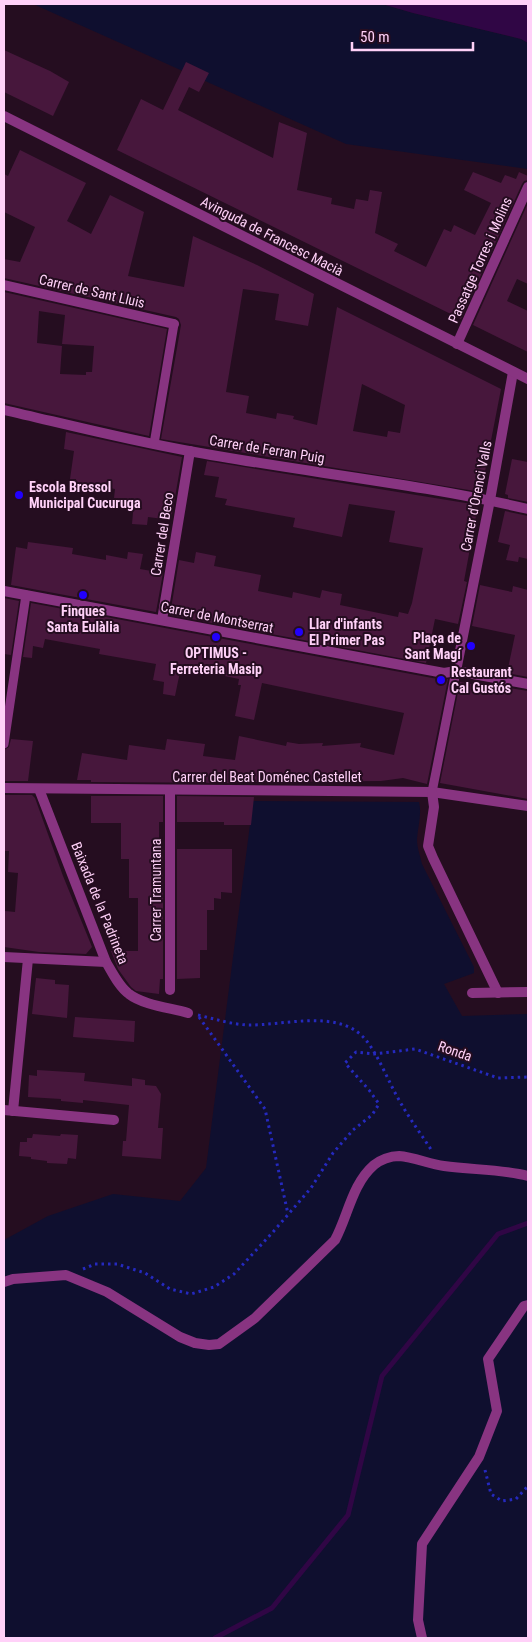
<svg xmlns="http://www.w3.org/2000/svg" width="532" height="1642" font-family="'Roboto Condensed',sans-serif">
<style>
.green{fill:#0f0f2f}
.water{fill:#300645}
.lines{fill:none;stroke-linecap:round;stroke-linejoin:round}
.stream{stroke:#300645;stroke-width:5}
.building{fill:#47173c;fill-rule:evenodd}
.path{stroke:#2529be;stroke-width:3;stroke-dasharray:2.5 4;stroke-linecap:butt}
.pedestrian{stroke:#883481;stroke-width:9}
.minor{stroke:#883481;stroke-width:10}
.tertiary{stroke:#883481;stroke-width:10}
.poi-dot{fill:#2200fc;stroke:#250d20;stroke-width:2}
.labels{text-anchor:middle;stroke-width:4;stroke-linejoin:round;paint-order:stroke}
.street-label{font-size:14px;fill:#ffd1f8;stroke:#250d20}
.poi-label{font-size:14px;font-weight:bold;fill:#ffd1f8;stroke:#250d20;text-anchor:start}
</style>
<rect width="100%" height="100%" fill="#250d20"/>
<!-- green -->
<g class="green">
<polygon points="33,4 382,4 413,13 521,39 528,43 528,169 346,144"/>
<path d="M253 801 419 802C422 814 418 826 417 839 417 848 420 855 422 864L474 967V973L444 984 462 1016 528 1014V1638H4V1240L48 1216 113 1194 180 1201 206 1168Z"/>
</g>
<!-- water -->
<polygon class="water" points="382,4 528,4 528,43 521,39 413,13"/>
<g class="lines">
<!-- stream -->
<polyline class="stream" points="215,1638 272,1608 348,1515 382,1376 498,1234 528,1223"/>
</g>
<!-- building -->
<g class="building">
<polygon points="4,50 50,71 69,82 53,116 4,92"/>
<polygon points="186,62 209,73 199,92 189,87 178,110 273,158 279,122 307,133 297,190 332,198 331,204 354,209 356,199 368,201 370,190 382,192 375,233 398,244 394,251 426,267 444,229 451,232 454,225 475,235 491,203 464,190 473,172 501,183 505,175 516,179 519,172 528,176 528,180 524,181 522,184 461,319 117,150 141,99 163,110"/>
<path d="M20 150 86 183 67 221 91 234 110 195 144 212 128 276 184 287 193 236 257 265 314 294 308 326 275 320 279 294 243 289 226 392 249 396 246 413 276 419 277 413 294 416 293 419 317 425 337 307 501 389 481 492 161 439 181 325 179 319 176 317 4 278V259L20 262 35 227 4 212V174L8 176ZM362 384 405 405 400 433 388 431 387 437 353 431Z"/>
<polygon points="528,203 528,284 517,279 507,301 528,311 528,352 473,325"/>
<path d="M4 292 167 329 149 436 4 403ZM39 311 65 315 62 344 94 346 92 372H86V375L60 374 62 346 37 343Z"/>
<polygon points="66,432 182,457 171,520 148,517 147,525 132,524 134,501 114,498 115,489 76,482 76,479 70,479 74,451 64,449"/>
<polygon points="512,459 528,462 528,502 508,498 508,495 505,494"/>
<polygon points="207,461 478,505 464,581 467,582 458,624 435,619 426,663 170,615 179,560 194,563 196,552 216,556 214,566 261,575 258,591 292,598 293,592 320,598 322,590 331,592 342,594 340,605 398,617 399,612 408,614 412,603 423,548 389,542 395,511 349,504 342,537 293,527 295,518 225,505 227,499 215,497 219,477 204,475"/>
<polygon points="505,511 528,516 528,559 519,557 518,562 506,560 510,545 498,542"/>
<polygon points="28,542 73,548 72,554 106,560 106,555 127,559 128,552 143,554 140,569 163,573 156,612 11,585 16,547 27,549"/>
<polygon points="480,585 512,592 513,586 528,590 528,677 507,673 515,635 472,626"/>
<polygon points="4,598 19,601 11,655 4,654"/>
<polygon points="31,603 443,680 448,679 427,784 403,778 381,781 267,782 255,782 255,783 91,782 91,780 77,780 82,753 127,760 129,745 165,750 167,739 205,744 203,756 235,760 239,736 286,746 287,742 299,744 323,743 322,746 361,743 360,747 394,755 404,713 262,683 254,720 235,716 241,685 238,685 239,679 181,667 175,696 163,694 164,682 153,680 156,664 99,654 100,649 45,639 43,648 33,646 32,658 23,657"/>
<polygon points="460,682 504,690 504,687 528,691 528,799 440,783"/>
<polygon points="11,739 33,741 28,781 4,781 4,750 9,747"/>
<polygon points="4,795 32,795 35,798 63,876 92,947 86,954 39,952 4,947 5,911 15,912 18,873 8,872 9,851 4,851"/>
<polygon points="91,796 163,796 163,822 159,822 159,849 163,849 163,979 160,979 159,994 136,991 131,987 118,969 111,951 138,951 138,898 129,898 129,859 121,859 121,823 91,823"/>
<polygon points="177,796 254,797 251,825 224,825 224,822 177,822"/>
<polygon points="177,849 232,849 232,893 221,892 221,899 214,898 214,910 207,910 207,950 200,950 200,978 177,979"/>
<polygon points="36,978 55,980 55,984 69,985 67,1018 32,1014"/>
<polygon points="75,1017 135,1021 134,1042 73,1037"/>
<polygon points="37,1070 85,1073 84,1081 132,1086 132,1078 145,1080 145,1085 156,1086 161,1094 158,1128 163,1128 161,1159 122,1156 123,1141 126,1141 129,1105 83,1100 83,1103 61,1101 61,1099 28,1097 29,1075 37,1076"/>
<polygon points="33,1134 60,1136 61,1134 78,1135 76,1159 68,1158 67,1164 47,1163 47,1161 31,1159 31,1157 19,1156 20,1142 27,1142 27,1138 32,1138"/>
</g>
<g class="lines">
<!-- path -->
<g class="path">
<path d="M198 1015C215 1019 230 1024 247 1025 283 1026 338 1008 365 1039 378 1054 389 1083 399 1100 409 1118 421 1134 432 1151"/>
<polyline points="199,1017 265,1109 288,1214"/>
<polyline points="83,1269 95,1264 117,1264 145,1273 170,1289 191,1294 214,1287 234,1274 273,1232 311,1188 333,1153 353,1130 372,1115 379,1104 369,1090 345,1063 356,1052 374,1054 415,1049 498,1078 528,1077"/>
<polyline points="485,1470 491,1494 502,1501 516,1499 528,1486"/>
</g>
<!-- pedestrian -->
<g class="pedestrian">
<polyline points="154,444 174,324"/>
<polyline points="4,744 26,595"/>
<polyline points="432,792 456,671"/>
</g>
<!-- minor -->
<g class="minor">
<polyline points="4,285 174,324"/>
<polyline points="457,344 528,187"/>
<path d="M4 410C65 424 127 440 189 451 302 472 416 483 528 509"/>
<polyline points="4,591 444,673 456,671 528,684"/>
<polyline points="162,620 190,451"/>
<polyline points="456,671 490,500 513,372"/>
<polyline points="4,788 432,792 528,806"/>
<path d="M39 789 106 962C112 972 119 987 129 994 143 1005 171 1008 188 1013"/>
<polyline points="170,790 170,990"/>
<polyline points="432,792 434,807 428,846 433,858 498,993"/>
<polyline points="4,957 106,962"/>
<polyline points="472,993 528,992"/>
<polyline points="4,1110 114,1120"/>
<polyline points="13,1111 28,959"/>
<path d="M4 1282 13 1279 66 1275 107 1292 180 1337 195 1343 209 1345 219 1344 255 1318 335 1240C348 1216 352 1184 374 1165 380 1160 390 1156 399 1156 414 1157 429 1164 444 1166 472 1170 501 1169 528 1176"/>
<polyline points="422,1638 418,1620 422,1544 479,1457 497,1411 488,1359 524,1306 528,1305"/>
</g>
<!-- tertiary -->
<polyline class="tertiary" points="4,116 528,379"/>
</g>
<!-- markers -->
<g class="poi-dot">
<circle cx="19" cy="495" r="5"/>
<circle cx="83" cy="595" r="5"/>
<circle cx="299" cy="632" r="5"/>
<circle cx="216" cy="637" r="5"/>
<circle cx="471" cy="646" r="5"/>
<circle cx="441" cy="680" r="5"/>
</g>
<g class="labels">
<!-- street labels -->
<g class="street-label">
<text transform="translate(272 236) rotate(27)" y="5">Avinguda de Francesc Macià</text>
<text transform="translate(480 260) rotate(-66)" y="5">Passatge Torres i Molins</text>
<text transform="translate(92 291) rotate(13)" y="5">Carrer de Sant Lluis</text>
<text transform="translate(267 449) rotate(9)" y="5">Carrer de Ferran Puig</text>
<text transform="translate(476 496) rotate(-79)" y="5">Carrer d'Orenci Valls</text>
<text transform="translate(162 534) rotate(-81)" y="5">Carrer del Beco</text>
<text transform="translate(217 617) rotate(11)" y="5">Carrer de Montserrat</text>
<text x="267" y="782">Carrer del Beat Doménec Castellet</text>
<text transform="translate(156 890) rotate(-90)" y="5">Carrer Tramuntana</text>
<text transform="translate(100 903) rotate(68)" y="5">Baixada de la Padrineta</text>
<text transform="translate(455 1051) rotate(19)" y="5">Ronda</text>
</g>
<!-- poi labels -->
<g class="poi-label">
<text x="29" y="492">Escola Bressol<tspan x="29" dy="16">Municipal Cucuruga</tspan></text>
<text x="83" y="616" text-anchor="middle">Finques<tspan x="83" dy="16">Santa Eulàlia</tspan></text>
<text x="309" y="629">Llar d'infants<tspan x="309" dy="16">El Primer Pas</tspan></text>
<text x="461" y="643" text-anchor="end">Plaça de<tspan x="461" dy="16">Sant Magí</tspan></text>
<text x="216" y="658" text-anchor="middle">OPTIMUS -<tspan x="216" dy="16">Ferreteria Masip</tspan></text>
<text x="451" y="677">Restaurant<tspan x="451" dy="16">Cal Gustós</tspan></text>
</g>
</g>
<!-- border -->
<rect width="532" height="1642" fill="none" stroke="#ffd1f8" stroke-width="10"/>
<!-- scale -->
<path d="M352 42v8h121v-8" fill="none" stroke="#ffd1f8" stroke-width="2.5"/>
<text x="360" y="42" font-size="15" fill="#ffd1f8" stroke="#250d20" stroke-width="4" paint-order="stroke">50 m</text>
</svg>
